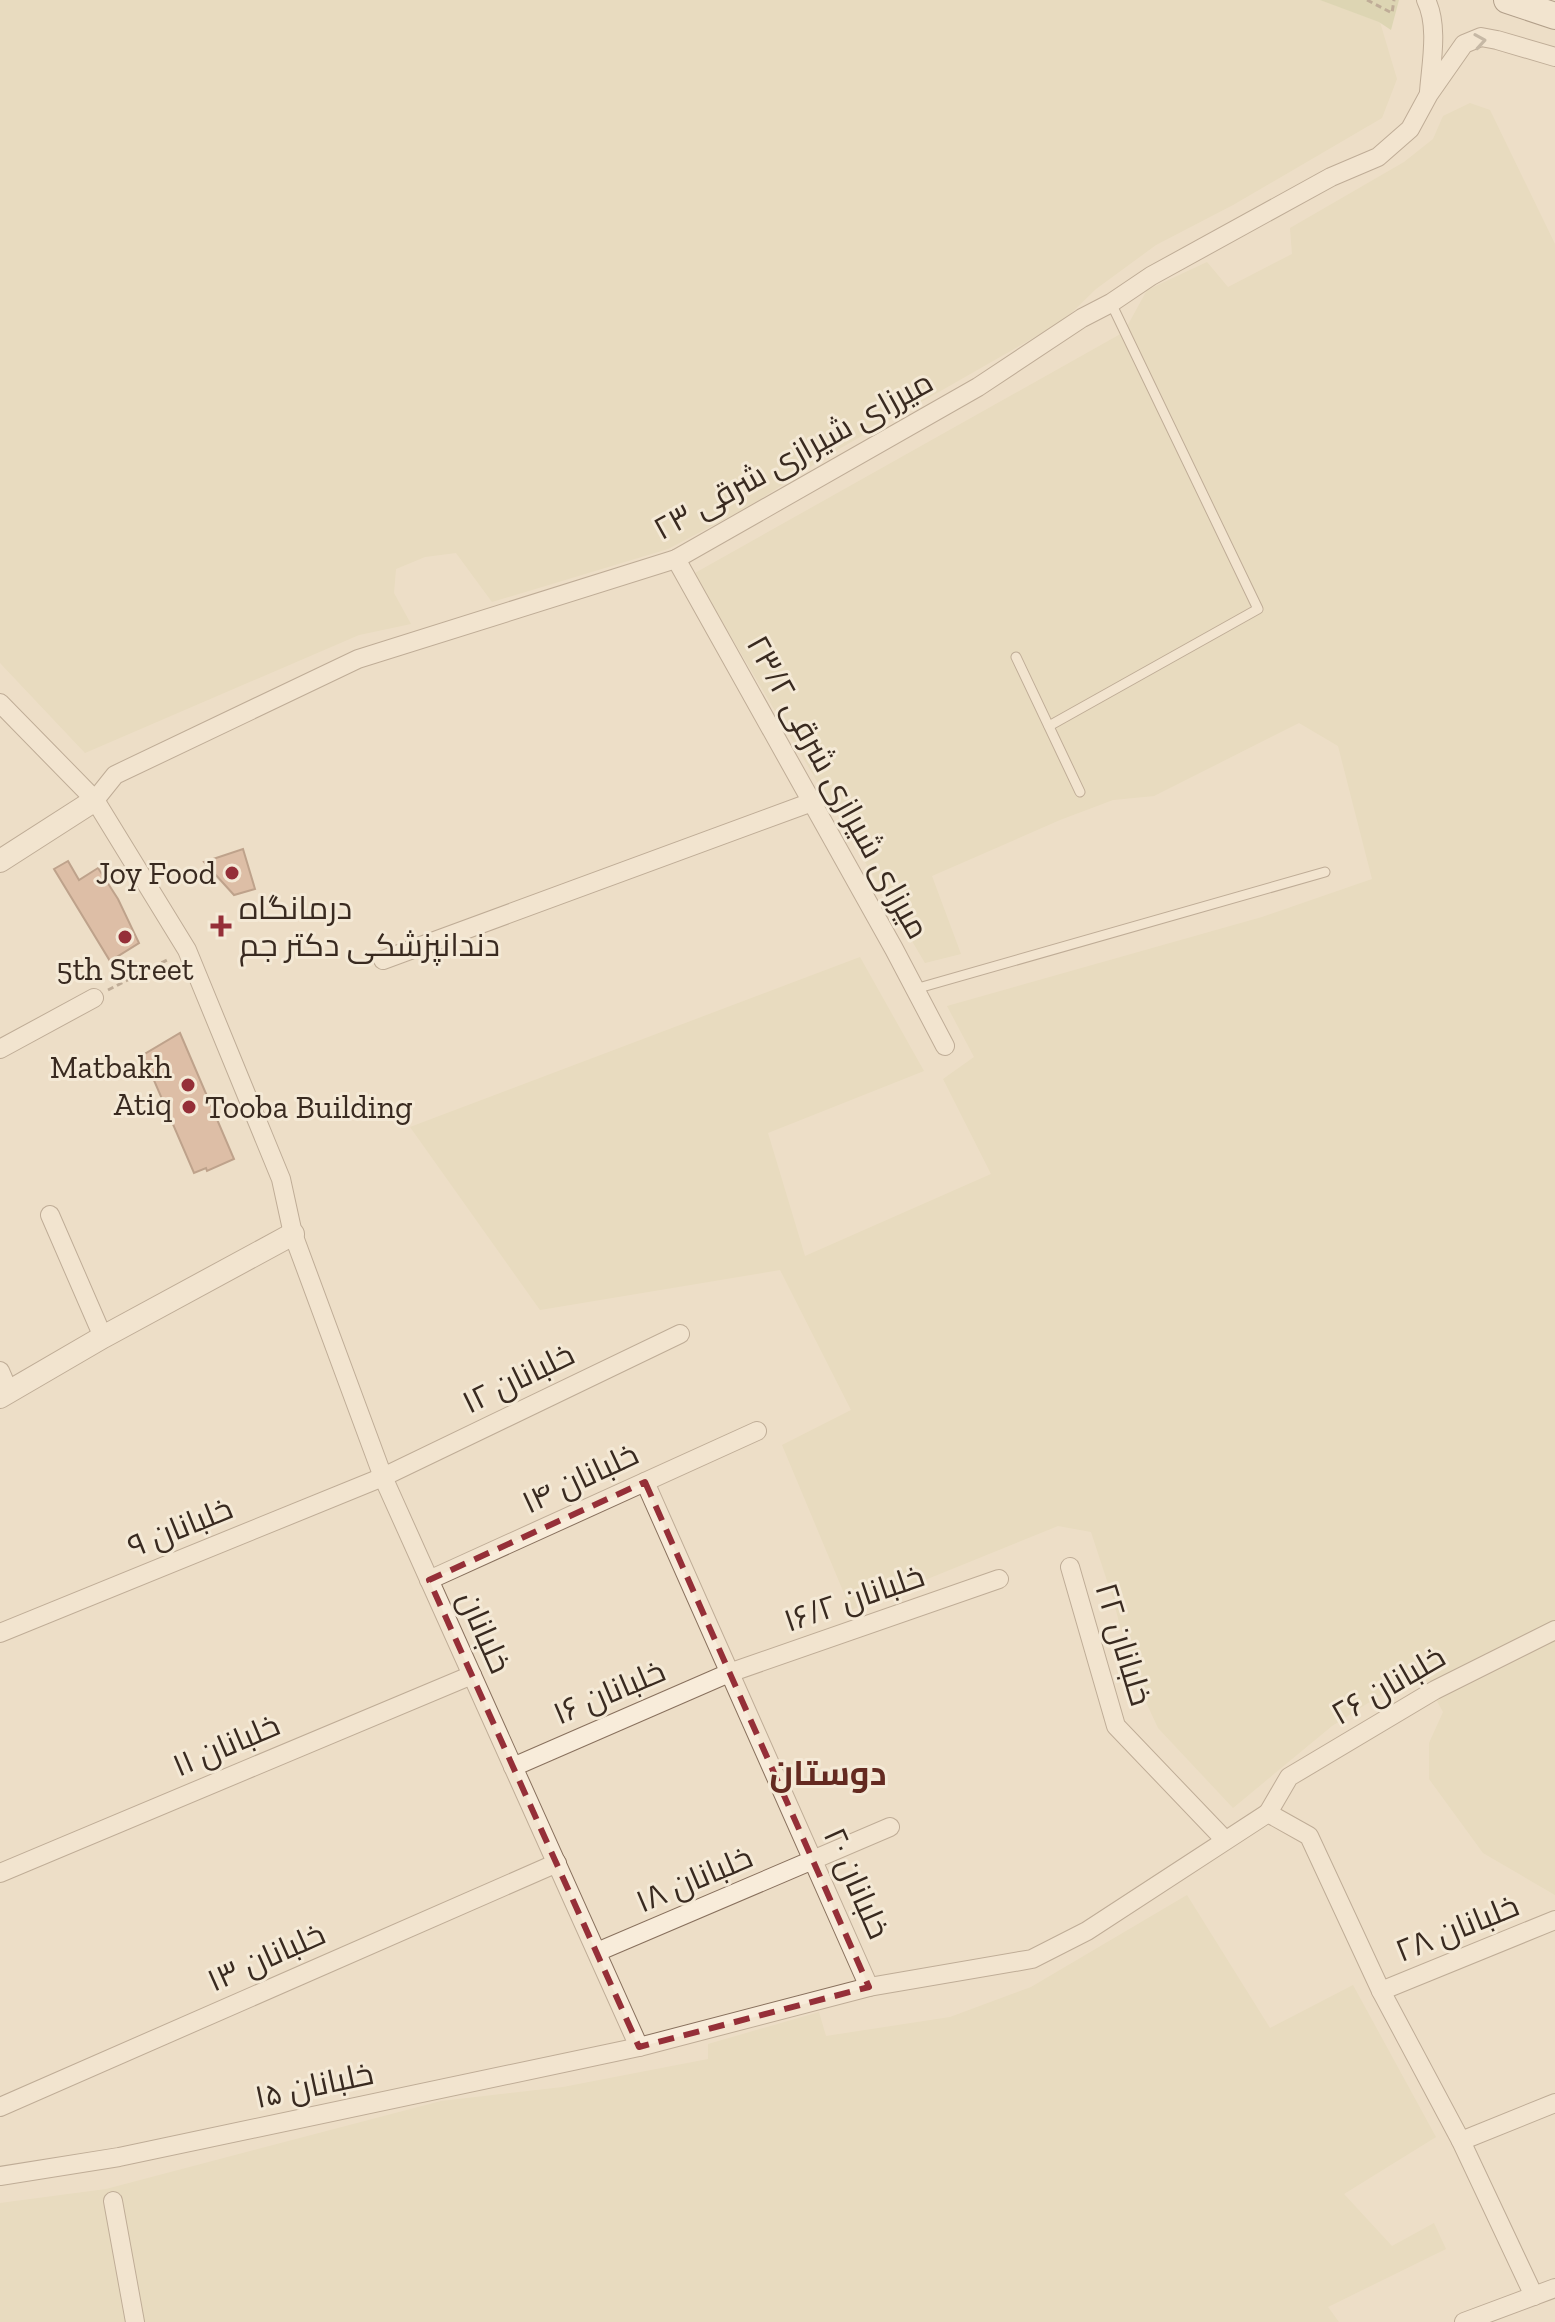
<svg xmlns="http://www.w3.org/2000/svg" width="1555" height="2322" font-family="'Zilla Slab',Cairo,serif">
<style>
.farmland{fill:#e2d7b5}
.green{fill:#c9cb9b}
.building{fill:#c9987e;stroke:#865944;stroke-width:2}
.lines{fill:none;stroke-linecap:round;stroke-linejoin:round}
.service-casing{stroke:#88705d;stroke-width:11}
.minor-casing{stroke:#88705d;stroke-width:20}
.tertiary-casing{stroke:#88705d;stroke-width:24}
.secondary-casing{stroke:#6a5240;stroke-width:28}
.path{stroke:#88705d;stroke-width:3;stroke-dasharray:6 4;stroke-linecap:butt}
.service{stroke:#f8ecda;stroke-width:9}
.minor{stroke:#f8ecda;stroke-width:18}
.tertiary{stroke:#f8ecda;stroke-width:22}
.secondary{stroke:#f8ecda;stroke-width:26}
.oneway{stroke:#988b7d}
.marked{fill:none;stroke:#952f38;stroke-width:6;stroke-dasharray:16 10;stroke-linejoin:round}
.poi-dot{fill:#952f38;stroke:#f4e9d6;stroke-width:3}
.labels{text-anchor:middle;stroke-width:6;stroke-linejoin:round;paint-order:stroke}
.street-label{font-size:32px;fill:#392a20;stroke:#f4e9d6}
.poi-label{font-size:32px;fill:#392a20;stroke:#f4e9d6;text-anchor:end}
.neighbourhood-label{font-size:34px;font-weight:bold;fill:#642a21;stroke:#f4e9d6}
</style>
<rect width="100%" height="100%" fill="#eddec7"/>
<!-- farmland -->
<g class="farmland">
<polygon points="0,0 1321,0 1380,22 1397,79 1382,118 1233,205 1156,245 1096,289 1063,321 832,453 748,507 668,549 492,602 456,553 425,557 396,569 394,593 411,624 359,635 85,753 0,663"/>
<polygon points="1470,103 1490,110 1555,244 1555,1895 1483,1853 1429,1779 1429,1743 1443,1712 1420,1670 1332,1726 1233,1808 1158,1728 1132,1672 1113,1599 1091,1532 1058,1526 851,1610 782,1445 851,1410 780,1270 540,1310 410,1127 860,957 924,1071 768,1133 805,1256 991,1174 943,1079 974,1057 947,1006 1262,917 1372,879 1338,746 1299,723 1154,796 1113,800 1060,820 932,876 961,954 925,963 702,588 686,578 1124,332 1147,290 1207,262 1228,287 1292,254 1290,228 1404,162 1433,139 1443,116"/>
<polygon points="1187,1895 1270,2028 1353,1985 1436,2137 1344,2194 1392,2246 1434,2223 1446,2249 1328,2307 1339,2322 0,2322 0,2203 106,2189 441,2101 563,2087 708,2059 708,2044 819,2012 826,2036 950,2017 1031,1987"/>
</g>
<!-- green -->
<polygon class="green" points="1320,0 1399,0 1391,30 1379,22"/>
<!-- building -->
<g class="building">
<polygon points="243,849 255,889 234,895 204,862"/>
<polygon points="68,861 79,880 98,868 118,899 139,943 110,961 54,869"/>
<polygon points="180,1033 234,1159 207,1171 206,1168 194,1173 143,1055"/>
</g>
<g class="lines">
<!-- service casing -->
<g class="service-casing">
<g id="service">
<polyline points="1016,657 1080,792"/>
<polyline points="1049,726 1258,609 1111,303"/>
<polyline points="915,989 1325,872"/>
</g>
</g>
<!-- minor casing -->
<g class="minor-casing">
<g id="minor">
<path d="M1426 0C1439 26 1431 64 1429 92"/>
<polyline points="676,559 894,949 945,1046"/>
<polyline points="0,703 95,800 187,950 281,1179 293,1234 383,1477 639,2047"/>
<polyline points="95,800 115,775 358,659 676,559 978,387 1082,318 1111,303 1151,276 1331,177 1378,157 1410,129 1429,94 1464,44 1481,37 1497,40 1555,57"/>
<polyline points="383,960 812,802"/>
<polyline points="0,1049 94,998"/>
<polyline points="50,1215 103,1337"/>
<polyline points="0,1371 9,1392"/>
<polyline points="645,1482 869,1987"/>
<polyline points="1070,1567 1116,1726 1225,1840"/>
<polyline points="429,1580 757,1431"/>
<polyline points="0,1633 383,1477 680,1334"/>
<polyline points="513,1767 729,1673 999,1579"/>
<polyline points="1268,1813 1289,1777 1435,1690 1555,1630"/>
<polyline points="0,1873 472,1675"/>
<polyline points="597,1952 890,1827"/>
<polyline points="1381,1991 1555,1920"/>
<polyline points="0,2107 557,1863"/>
<polyline points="1461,2141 1555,2103"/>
<polyline points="0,2176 119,2157 639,2047 869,1987 1032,1959 1087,1931 1268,1813 1309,1836 1381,1991 1461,2141 1534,2296"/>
<polyline points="113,2201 135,2322"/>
<polyline points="1464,2322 1555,2288"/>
</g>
</g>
<!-- tertiary casing -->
<g class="tertiary-casing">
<g id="tertiary">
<polyline points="0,861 95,800"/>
<polyline points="0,1397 103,1337 293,1234"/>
</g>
</g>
<!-- secondary casing -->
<g class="secondary-casing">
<polyline id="secondary" points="1507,0 1555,16"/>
</g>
<!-- path -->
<g class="path">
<polyline points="1367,0 1392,13 1394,0"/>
<polyline points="108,990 169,959"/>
</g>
<!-- service -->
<use href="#service" class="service"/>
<!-- minor -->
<use href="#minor" class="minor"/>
<!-- tertiary -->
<use href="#tertiary" class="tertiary"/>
<!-- secondary -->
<use href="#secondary" class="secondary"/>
</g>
<!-- one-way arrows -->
<defs><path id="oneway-chevron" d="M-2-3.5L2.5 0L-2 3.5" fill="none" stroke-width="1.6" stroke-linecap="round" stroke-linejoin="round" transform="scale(2)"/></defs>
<use class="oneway" href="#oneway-chevron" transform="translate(1480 41) rotate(-9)"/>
<!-- marked area -->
<path d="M0 0H1555V2322H0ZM645 1482 869 1987 639 2047 429 1580Z" fill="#eddec7" fill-opacity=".55" fill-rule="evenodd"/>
<path class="marked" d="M645 1482 869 1987 639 2047 429 1580Z"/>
<!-- markers -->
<g class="poi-dot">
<circle cx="232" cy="873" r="8"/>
<path d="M217 914h8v8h8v8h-8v8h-8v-8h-8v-8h8z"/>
<circle cx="125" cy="937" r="8"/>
<circle cx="188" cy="1085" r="8"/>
<circle cx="189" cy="1107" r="8"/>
</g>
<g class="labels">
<!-- street labels -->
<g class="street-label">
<text transform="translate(793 455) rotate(-29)" y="11">۲۳ میرزای شیرازی شرقی</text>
<text transform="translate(838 787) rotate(61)" y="11">۲۳/۲ میرزای شیرازی شرقی</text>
<text transform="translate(518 1378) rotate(-26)" y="11">۱۲ خلبانان</text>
<text transform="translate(580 1478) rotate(-25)" y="11">۱۴ خلبانان</text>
<text transform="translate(180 1527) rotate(-22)" y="11">۹ خلبانان</text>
<text transform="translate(854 1598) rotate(-19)" y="11">۱۶/۲ خلبانان</text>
<text transform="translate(485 1632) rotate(66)" y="11">خلبانان</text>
<text transform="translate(1124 1644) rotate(73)" y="11">۲۲ خلبانان</text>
<text transform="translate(1388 1685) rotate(-30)" y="11">۲۶ خلبانان</text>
<text transform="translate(609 1692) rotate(-23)" y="11">۱۶ خلبانان</text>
<text transform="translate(226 1745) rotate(-23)" y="11">۱۱ خلبانان</text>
<text transform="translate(694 1879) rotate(-23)" y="11">۱۸ خلبانان</text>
<text transform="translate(857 1883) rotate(66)" y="11">۲۰ خلبانان</text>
<text transform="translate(1457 1928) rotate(-22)" y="11">۲۸ خلبانان</text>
<text transform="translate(266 1957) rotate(-24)" y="11">۱۳ خلبانان</text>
<text transform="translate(314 2085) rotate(-12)" y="11">۱۵ خلبانان</text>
</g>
<!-- poi labels -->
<g class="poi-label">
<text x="216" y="884">Joy Food</text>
<text x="239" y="919" text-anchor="start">درمانگاه<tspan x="239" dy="37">دندانپزشکی دکتر جم</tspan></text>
<text x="125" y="980" text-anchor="middle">5th Street</text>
<text x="172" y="1078">Matbakh<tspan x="172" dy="37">Atiq</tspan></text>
<text x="205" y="1118" text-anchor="start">Tooba Building</text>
</g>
<!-- neighbourhood labels -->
<g class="neighbourhood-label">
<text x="828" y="1785">دوستان</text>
</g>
</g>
</svg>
